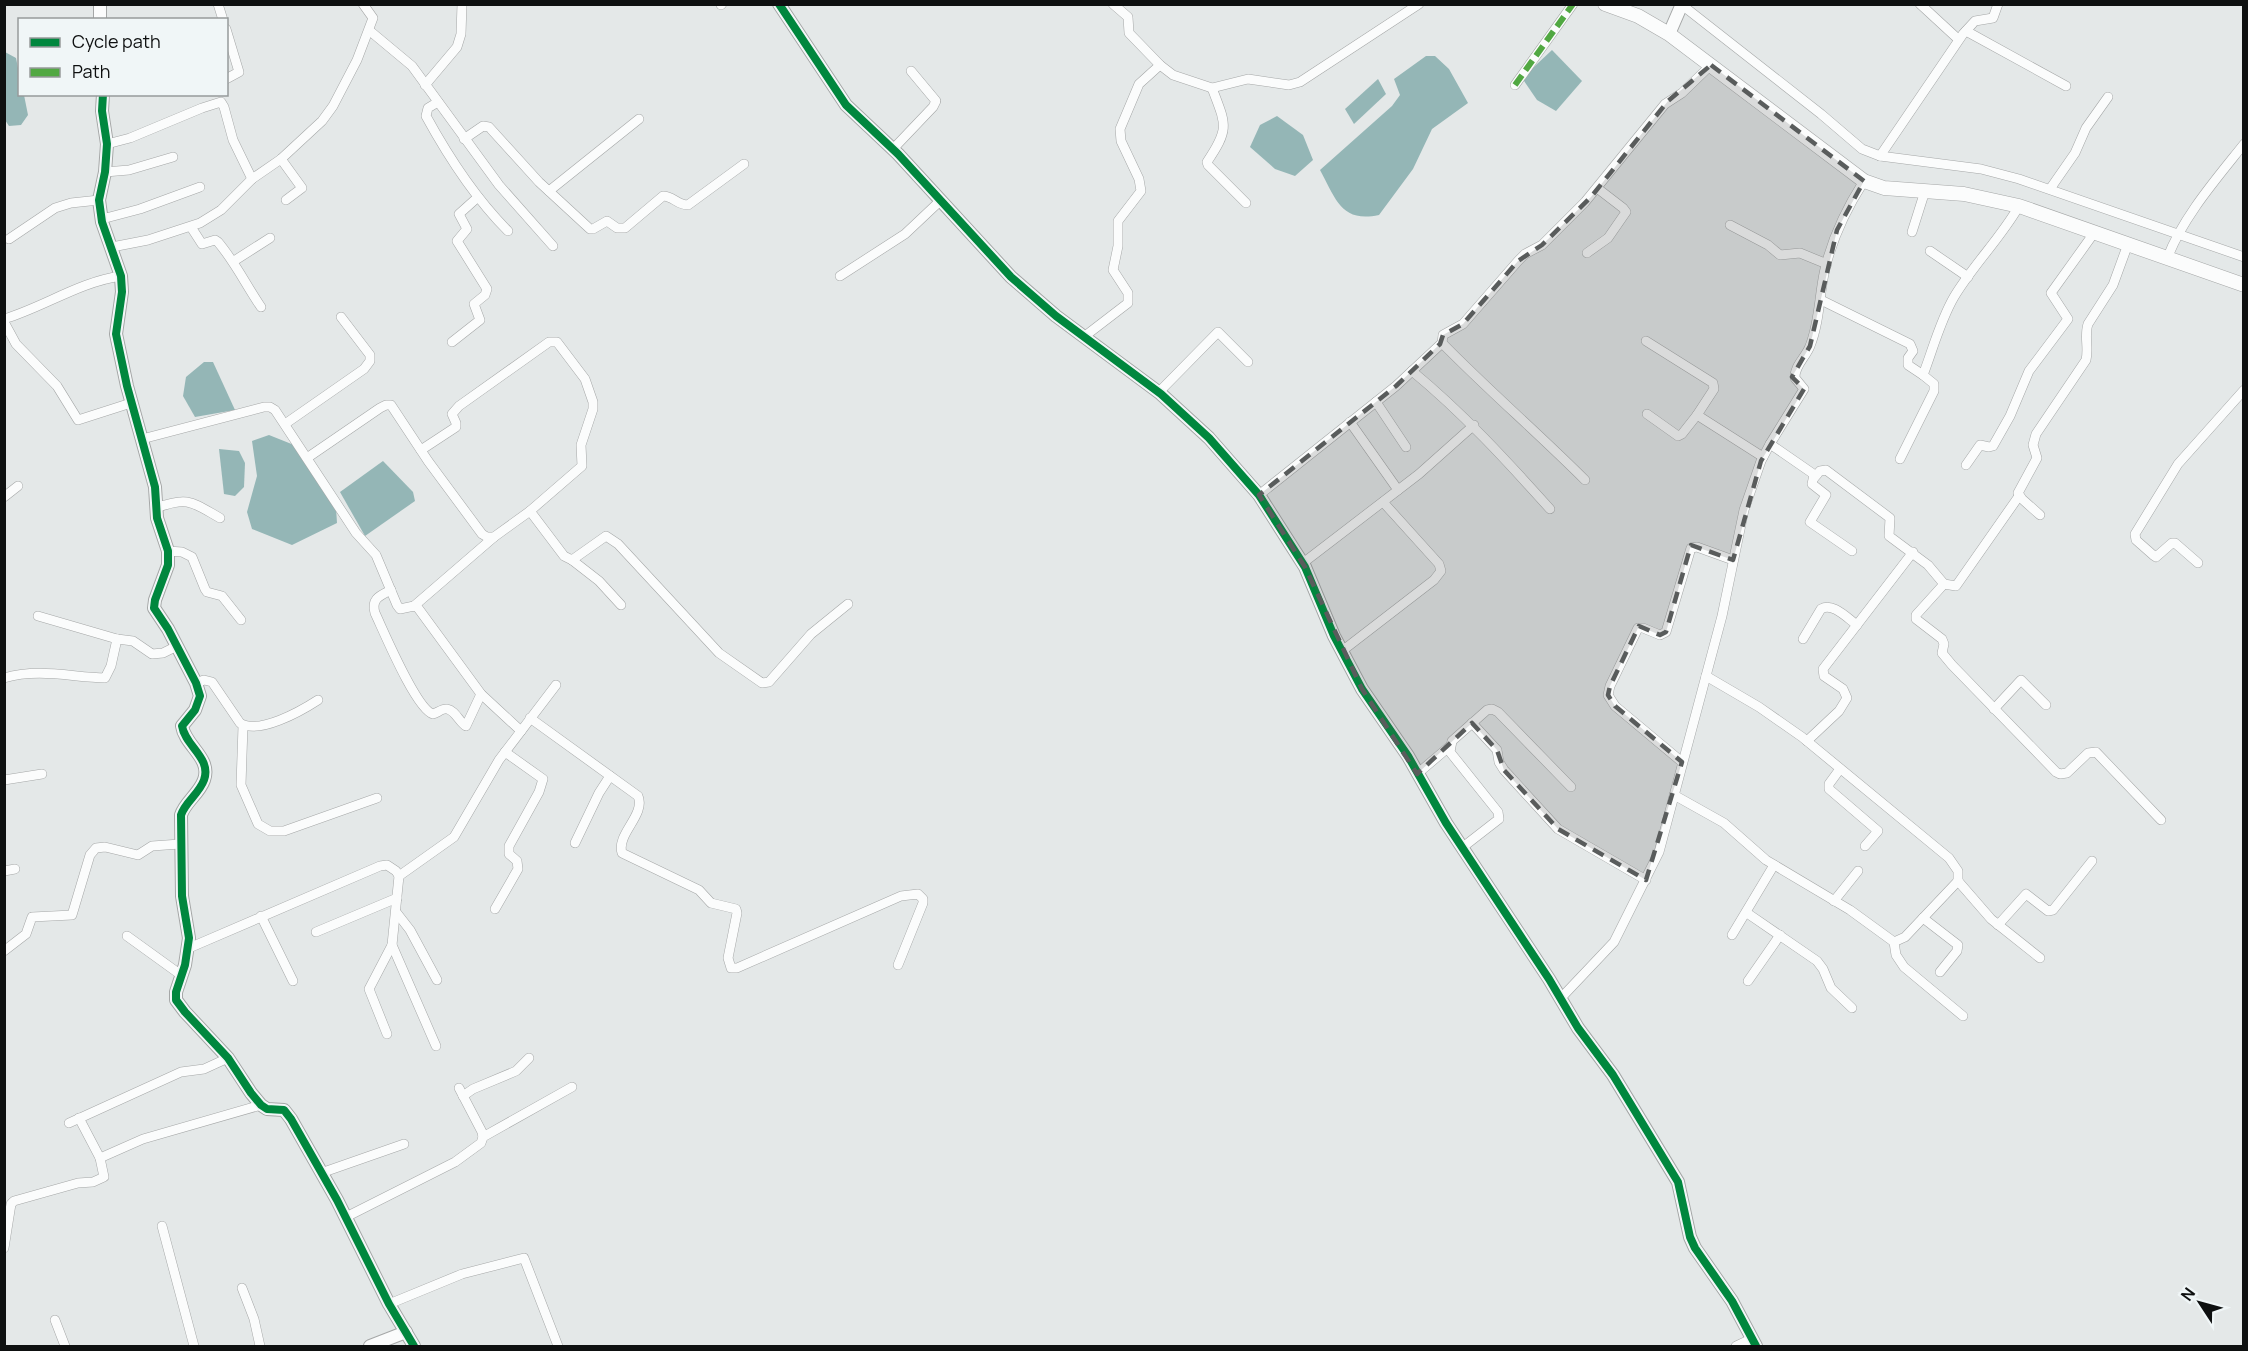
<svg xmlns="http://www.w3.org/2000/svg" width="2248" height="1351" font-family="Manrope,sans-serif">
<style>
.water{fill:#94b6b6}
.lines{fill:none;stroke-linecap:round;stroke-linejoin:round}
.minor-casing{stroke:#a5a7a7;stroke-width:10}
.tertiary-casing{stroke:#a5a7a7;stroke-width:14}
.secondary-casing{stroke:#a5a7a7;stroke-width:15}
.minor{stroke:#fbfcfc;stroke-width:9}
.tertiary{stroke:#fbfcfc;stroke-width:12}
.secondary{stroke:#fbfcfc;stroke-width:14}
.quiet{stroke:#51a842;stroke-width:6;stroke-dasharray:12 6;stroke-linecap:butt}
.cycleway-casing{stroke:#f0f6f7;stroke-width:11}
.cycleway{stroke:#00873e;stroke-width:8}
.marked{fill:#595c5c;fill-opacity:0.2;stroke:#595c5c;stroke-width:4.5;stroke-dasharray:12 8;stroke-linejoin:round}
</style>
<rect width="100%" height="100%" fill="#e4e8e8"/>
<!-- water -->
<g class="water">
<polygon points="1552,50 1582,81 1556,111 1537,100 1522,78"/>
<polygon points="5,52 16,58 19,73 20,94 24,95 28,115 21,125 9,126 5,120"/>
<path d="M1426 56H1435L1449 69 1468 103 1432 129 1413 169 1379 215C1341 223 1336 199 1320 170L1392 106 1400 95 1394 79Z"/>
<polygon points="1378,79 1386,94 1354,124 1345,109"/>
<polygon points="1277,116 1303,135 1313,160 1295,176 1275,169 1250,147 1260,125"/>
<polygon points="204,362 213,362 235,410 195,417 183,396 186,377"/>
<polygon points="269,435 299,447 336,508 337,523 292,545 252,529 247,512 257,476 252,441"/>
<polygon points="219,449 239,451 245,463 244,487 235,496 224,494"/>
<polygon points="383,461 413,492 415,501 365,536 340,492"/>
</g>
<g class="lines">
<!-- minor casing -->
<g class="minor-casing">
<g id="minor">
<polyline points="218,4 223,20"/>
<polyline points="1113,4 1128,17 1129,33 1160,65 1173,75 1212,88 1248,79 1289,85 1300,82 1419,4"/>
<polyline points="1920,4 1958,39"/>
<polyline points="721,5 722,4"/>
<polyline points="1682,5 1821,114 1862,149 1880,156 1981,169 2019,179 2244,257"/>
<polyline points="226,29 239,72 226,79"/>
<polyline points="370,31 412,66 499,185 553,246"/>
<polyline points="1966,31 2066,86"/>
<polyline points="425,85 457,47 461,34 462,4"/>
<polyline points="1515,85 1573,4"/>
<path d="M1212 88C1226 125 1230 128 1207 162L1208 165 1246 203"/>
<path d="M438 102 428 108 426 116C449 158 474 197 508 231"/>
<path d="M464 139 483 126 489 127 539 182 590 229H593L607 221 617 228H625L663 196C673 196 677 205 688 205L744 164"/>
<polyline points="107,144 130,138 202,108 221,102 224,107 233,140 252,179"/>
<polyline points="893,149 933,107 936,101 911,71"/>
<polyline points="1880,156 1963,34 1975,21 1993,18 1998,4"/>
<polyline points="281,159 302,188 286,200"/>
<polyline points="105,172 129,170 173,157"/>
<polyline points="2050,189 2075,153 2086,128 2108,97"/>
<polyline points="549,191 639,119"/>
<polyline points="102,219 140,209 200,187"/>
<polyline points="1730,225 1768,245 1780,255 1800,253 1827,264"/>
<path d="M191 227 202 244 215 240 218 242C235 262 246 285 261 307"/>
<polyline points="1912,232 1925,191"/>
<polyline points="9,239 55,208 71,203 99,200"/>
<polyline points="112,247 148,240 200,223 221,210 252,179 281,159 322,121 333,106 357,60 373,18 363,4"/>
<polyline points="1930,251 1968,277"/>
<polyline points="1587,253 1608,238 1626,212 1623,208 1597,188"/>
<path d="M2167 259C2182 218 2217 178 2244 144"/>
<polyline points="234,261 270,238"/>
<polyline points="840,276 905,234 940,201"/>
<polyline points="1821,300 1910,344 1913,351 1908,358 1908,365 1923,375"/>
<path d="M4 319C44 307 79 282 121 276"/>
<polyline points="4,322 16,344 57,386 78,420 131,403"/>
<polyline points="1085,336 1128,303 1128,293 1113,270 1118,246 1118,221 1141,191 1139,179 1121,141 1120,129 1139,84 1160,65"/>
<polyline points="1646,341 1713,383 1714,389 1697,415 1763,457"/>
<polyline points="452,342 480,320 474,304 485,295 487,289 457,241 467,229 459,214 478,197"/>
<polyline points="1442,343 1443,335 1463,324 1518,261 1525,254 1542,245 1585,202 1665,104 1682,93 1711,65"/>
<path d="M1412 371C1463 413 1506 460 1550 509"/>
<polyline points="1159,392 1218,332 1248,362"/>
<polyline points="1376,402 1406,447"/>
<polyline points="1647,414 1678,436 1682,434 1697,415"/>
<polyline points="1350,422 1398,490"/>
<polyline points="285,424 364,369 370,361 370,355 341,317"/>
<polyline points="142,439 264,407 270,407 275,410 356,533 376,555 397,605 400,609 414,606 418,608 481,694 521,731"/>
<polyline points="1770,444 1812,473 1814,475 1812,484 1826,495 1810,522 1852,551"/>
<polyline points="421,450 456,427 456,423 452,414 459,406 549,342 557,342 585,379 593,402 593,409 581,445 582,466 530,511"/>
<polyline points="307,458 380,408 386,405 391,405 428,461 482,534 487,537 494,537 530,511 564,556 572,560 606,536 618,544 719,653 762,683 769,682 811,634 848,604"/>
<path d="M1900 459 1934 391V384L1923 375C1933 349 1940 321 1954 297 1973 265 2000 239 2019 206"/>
<polyline points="1966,465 1980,445 1989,447 1993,446 2010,416 2029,371 2068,319 2051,293 2094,233"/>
<polyline points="1814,478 1820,471 1826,470 1890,518 1889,536 1928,565 1944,584 1916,615 1916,619 1942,639 1944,644 1942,653 1952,665 2056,772 2060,774 2067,773 2088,753 2096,752 2161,820"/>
<path d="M1259 495 1396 386 1442 343C1488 390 1538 433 1585 480"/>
<polyline points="4,497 18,486"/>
<path d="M156 508C188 496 192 502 220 518"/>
<path d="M2040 515 2022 499 2018 493 2037 458 2033 445 2036 434 2086 360C2089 348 2084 336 2088 324L2113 285 2128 244"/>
<polyline points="168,551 182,552 192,557 205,589 207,592 222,596 241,620"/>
<polyline points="572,560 599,581 621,605"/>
<polyline points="1303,563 1419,474 1474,425"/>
<polyline points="2198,563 2175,543 2172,543 2156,557 2153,555 2136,540 2135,534 2178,464 2244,390"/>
<polyline points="1944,584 1956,586 2019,496"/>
<path d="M391 590C379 596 371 599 375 613 384 632 416 709 433 714 437 713 443 708 447 709 455 710 460 723 466 726L481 694"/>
<polyline points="414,606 494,537"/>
<polyline points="38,616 117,639 133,641 152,654 163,653 177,646"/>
<path d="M1803 639 1821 609C1833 602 1847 618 1857 625"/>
<polyline points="1342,651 1434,580 1441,571 1439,564 1383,502"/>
<polyline points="1706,676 1759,707 1802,737 1949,858 1958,871 1958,881"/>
<path d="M4 678C38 668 71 677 105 678L111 666 117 639"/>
<path d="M196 683 204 680 212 682 240 723C259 735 301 711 318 700"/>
<polyline points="1994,709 2021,680 2046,705"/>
<path d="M530 718 638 796C646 815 616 834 622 853L699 890 711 903 736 909 737 913 728 958 731 968H737L901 896 918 894 923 899V903L898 965"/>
<polyline points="1472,723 1497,750 1499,762 1504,770 1558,829 1646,880"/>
<polyline points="243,726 241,785 258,824 270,831 284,831 377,798"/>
<polyline points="1807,741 1839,711 1847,698 1843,689 1824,676 1823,669 1913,552"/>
<polyline points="1682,762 1615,706 1608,695 1610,686 1638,628 1643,628 1660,635 1666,632 1691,548 1697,547 1733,560"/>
<polyline points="1840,769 1829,784 1829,789 1878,831 1865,846"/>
<polyline points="1417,774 1450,746"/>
<polyline points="4,780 42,774"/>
<polyline points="1674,795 1724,823 1766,860 1850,910 1894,942 1905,937 1958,881 1991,919 2040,958"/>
<polyline points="575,843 599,793 610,776"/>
<polyline points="1463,847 1499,819 1498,812 1450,752 1452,741 1487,710 1492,709 1498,712 1571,787"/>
<polyline points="4,871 15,869"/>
<polyline points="399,876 454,837 499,760 556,685"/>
<polyline points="1834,901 1858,871"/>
<polyline points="495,909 518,869 517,861 509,854 509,846 539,792 543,779 505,752"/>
<polyline points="396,912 410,930 437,980"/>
<polyline points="1747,913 1817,961 1823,969 1831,988 1852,1008"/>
<polyline points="261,916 293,981"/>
<polyline points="1923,918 1958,945 1957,951 1940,972"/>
<polyline points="1998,925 2026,894 2048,911 2053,910 2092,861"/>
<polyline points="316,932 397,898"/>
<polyline points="1732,935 1774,865"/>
<polyline points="127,936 181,975"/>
<polyline points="1894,942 1896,955 1904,967 1963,1016"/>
<polyline points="189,948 380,866 387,865 396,871 399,876 392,945 436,1046"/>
<polyline points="4,951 26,934 32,917 72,915 90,855 96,848 105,847 138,855 152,846 180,844"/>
<polyline points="1748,981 1780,935"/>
<path d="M1560 999 1614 942 1659 852 1722 616 1744 510 1761 461 1770 444 1804 389 1795 378C1794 366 1806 357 1810 346 1820 321 1819 294 1825 269 1833 236 1846 209 1864 181"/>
<polyline points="387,1034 369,989 392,945"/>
<polyline points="463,1096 473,1089 516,1071 529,1058"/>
<polyline points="69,1123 181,1072 204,1069 228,1058"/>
<polyline points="483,1137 572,1087"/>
<polyline points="100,1158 143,1139 261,1105"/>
<polyline points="321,1173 404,1144"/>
<polyline points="346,1217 455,1162 481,1143 483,1137 482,1132 459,1088"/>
<polyline points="162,1226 194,1346"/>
<polyline points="4,1248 11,1204 14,1201 78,1183 93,1182 104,1177 100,1158 79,1118"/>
<polyline points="242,1288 254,1319 260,1346"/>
<polyline points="389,1304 462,1274 524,1258 558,1346"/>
<polyline points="55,1320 65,1346"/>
<polyline points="1736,1346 1751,1339"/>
</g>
</g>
<!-- tertiary casing -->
<g class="tertiary-casing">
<g id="tertiary">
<polyline points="779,4 846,105 898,154 1011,277 1056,316 1161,394 1209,438 1259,495 1305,567 1334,636 1362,689 1408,756 1446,823 1549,979 1578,1028 1613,1075 1678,1182 1690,1237 1695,1248 1732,1301 1756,1346"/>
<polyline points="100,20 100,4"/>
<polyline points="1669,34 1682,4"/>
<path d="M103 94 102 111 107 144 105 172 99 200 102 222 121 276 122 292 116 334 127 386 155 487 157 518 168 551V565L155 600 154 608 168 629 196 683 200 696 195 710 182 726C185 746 212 758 204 780 199 794 185 802 181 815L182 896 189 938 185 965 176 992V1000L185 1012 228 1058 251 1093 261 1105 267 1109 284 1110 291 1119 337 1200 389 1304 414 1346"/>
<polyline points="370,1346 406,1332"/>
</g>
</g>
<!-- secondary casing -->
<g class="secondary-casing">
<polyline id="secondary" points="1605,4 1638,16 1669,34 1864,181 1884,188 1964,194 2019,206 2244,285"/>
</g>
<!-- minor -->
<use href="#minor" class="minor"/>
<!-- tertiary -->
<use href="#tertiary" class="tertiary"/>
<!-- secondary -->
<use href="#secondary" class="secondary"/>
<!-- quiet -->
<polyline class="quiet" points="1515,85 1573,4"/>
<!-- cycleway casing -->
<g class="cycleway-casing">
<g id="cycleway">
<polyline points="779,4 846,105 898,154 1011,277 1056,316 1161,394 1209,438 1259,495 1305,567 1334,636 1362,689 1408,756 1446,823 1549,979 1578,1028 1613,1075 1678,1182 1690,1237 1695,1248 1732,1301 1756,1346"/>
<path d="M103 94 102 111 107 144 105 172 99 200 102 222 121 276 122 292 116 334 127 386 155 487 157 518 168 551V565L155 600 154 608 168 629 196 683 200 696 195 710 182 726C185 746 212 758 204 780 199 794 185 802 181 815L182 896 189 938 185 965 176 992V1000L185 1012 228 1058 251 1093 261 1105 267 1109 284 1110 291 1119 337 1200 389 1304 414 1346"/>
</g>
</g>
<!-- cycleway -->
<use href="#cycleway" class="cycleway"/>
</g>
<!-- marked area -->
<path class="marked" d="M1711 65 1864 181 1837 230 1810 346 1792 377 1804 389 1761 461 1733 560 1691 545 1666 632 1660 635 1639 626 1610 686 1608 695 1615 706 1682 762 1646 880 1558 829 1504 770 1497 750 1472 723 1417 774 1362 689 1305 567 1259 495 1396 386 1440 344 1443 335 1463 324 1518 261 1542 245 1591 197 1668 101Z"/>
<!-- border -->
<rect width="2248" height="1351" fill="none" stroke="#0e1010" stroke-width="12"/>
<!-- legend -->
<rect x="18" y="18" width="210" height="78" fill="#f0f6f7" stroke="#969a9b" stroke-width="1.5"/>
<rect x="30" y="38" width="30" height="9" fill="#00873e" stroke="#969a9b" stroke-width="1.5"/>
<text x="72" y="48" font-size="18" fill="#0e1010">Cycle path</text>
<rect x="30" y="68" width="30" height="9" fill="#51a842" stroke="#969a9b" stroke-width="1.5"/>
<text x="72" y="78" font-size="18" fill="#0e1010">Path</text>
<!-- north arrow -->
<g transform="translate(2200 1303) rotate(306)" stroke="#f0f6f7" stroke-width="4.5" paint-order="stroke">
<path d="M0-4.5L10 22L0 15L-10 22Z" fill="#0e1010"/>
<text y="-9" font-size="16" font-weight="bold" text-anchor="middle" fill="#0e1010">N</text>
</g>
</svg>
